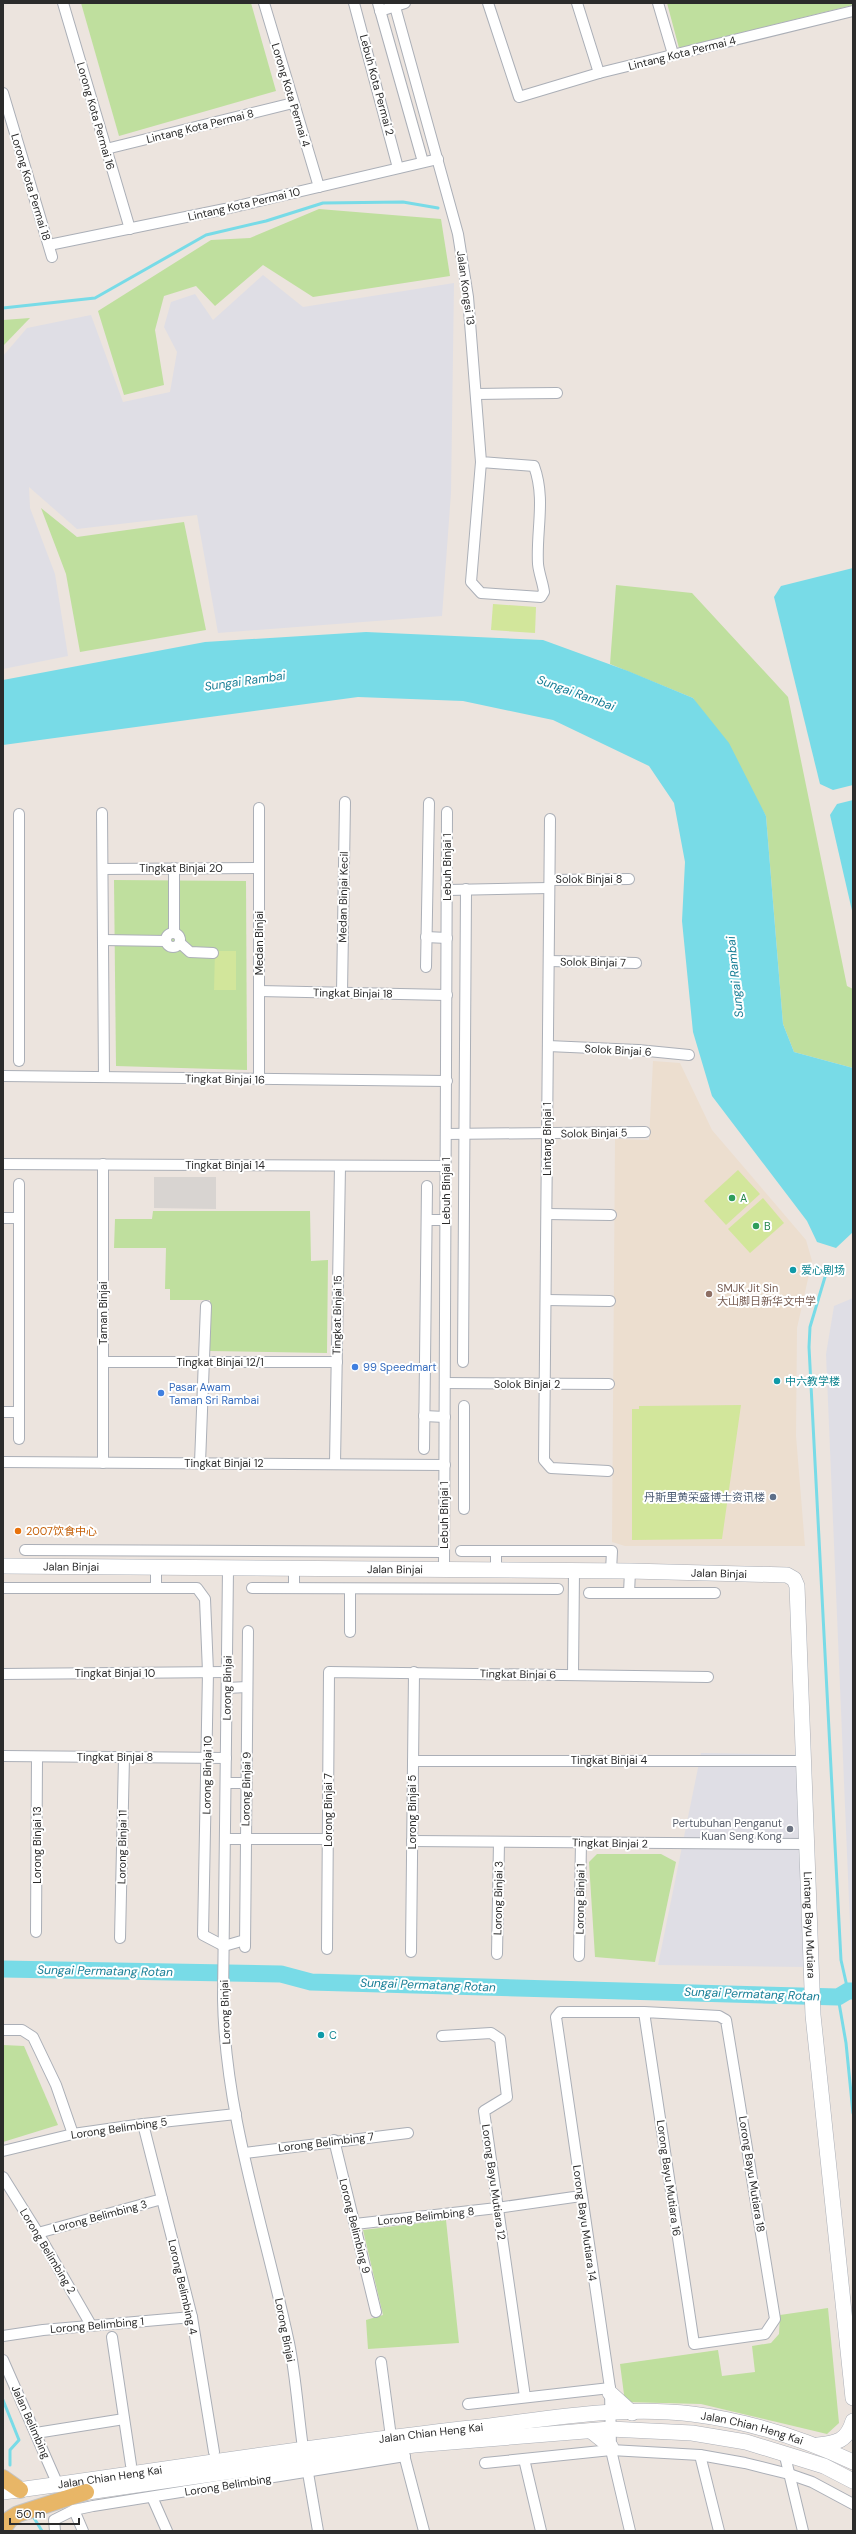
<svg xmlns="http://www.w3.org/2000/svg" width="856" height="2534" font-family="'DM Sans','Noto Sans SC',sans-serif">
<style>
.industrial{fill:#dfdee5}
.education{fill:#ecdecf}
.green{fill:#bfdf9e}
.pitch{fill:#d2e69b}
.plaza{fill:#d8d4d1}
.water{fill:#78dbe7}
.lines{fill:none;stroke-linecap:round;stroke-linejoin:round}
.stream{stroke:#78dbe7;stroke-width:3}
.river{stroke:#78dbe7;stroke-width:17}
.street-casing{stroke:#abafb7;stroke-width:12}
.secondary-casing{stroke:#abafb7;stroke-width:16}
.primary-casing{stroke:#c4c4c4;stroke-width:18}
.street{stroke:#fff;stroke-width:10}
.secondary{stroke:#fff;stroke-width:15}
.primary{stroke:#e8b667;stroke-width:16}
.leisure-dot{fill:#2e9e5b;stroke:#fff;stroke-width:1.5}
.culture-dot{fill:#0f9aa8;stroke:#fff;stroke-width:1.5}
.education-dot{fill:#8d6e63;stroke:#fff;stroke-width:1.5}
.shop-dot{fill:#3f7fe0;stroke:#fff;stroke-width:1.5}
.service-dot{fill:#5c6f8a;stroke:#fff;stroke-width:1.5}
.food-dot{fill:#e8710a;stroke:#fff;stroke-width:1.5}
.worship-dot{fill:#6b7280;stroke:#fff;stroke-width:1.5}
.labels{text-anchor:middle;stroke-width:4;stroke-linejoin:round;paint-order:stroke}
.street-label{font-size:11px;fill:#2b2b2b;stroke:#fff}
.leisure-label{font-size:11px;fill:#27864d;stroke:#fff;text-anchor:start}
.culture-label{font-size:11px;fill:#0d838f;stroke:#fff;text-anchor:start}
.education-label{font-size:11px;fill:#785e54;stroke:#fff;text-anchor:start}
.shop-label{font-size:11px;fill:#366cbe;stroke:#fff;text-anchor:start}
.service-label{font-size:11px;fill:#4e5e75;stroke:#fff;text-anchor:end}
.food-label{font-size:11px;fill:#c56008;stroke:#fff;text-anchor:start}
.worship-label{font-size:11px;fill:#5b616d;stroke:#fff;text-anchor:end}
.water-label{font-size:12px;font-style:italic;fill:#167d95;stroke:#fff}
</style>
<rect width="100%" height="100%" fill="#ece4de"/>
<!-- industrial -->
<g class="industrial">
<polygon points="263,275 303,307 454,283 451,493 442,616 218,633 197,515 77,529 29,487 30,508 55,574 68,656 3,669 3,356 27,328 91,315 123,402 170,392 177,352 164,327 171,302 195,294 213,320"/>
<polygon points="853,1298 853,1996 826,1354 834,1306"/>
<polygon points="701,1753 801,1755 806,1967 658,1965"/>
</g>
<!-- education -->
<polygon class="education" points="653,1061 680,1063 712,1130 806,1240 812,1261 797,1328 796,1436 805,1546 625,1546 612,1542 615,1139 649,1140"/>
<!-- green -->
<g class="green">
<polygon points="81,3 251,3 276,91 119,136"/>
<polygon points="667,3 853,3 853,5 679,48"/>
<polygon points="319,209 441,219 450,276 313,297 263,265 215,306 196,286 164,296 155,330 164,385 124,395 98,311 211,240 250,238"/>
<polygon points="30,318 3,346 3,320"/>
<polygon points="41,508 77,537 184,522 206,630 80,652 66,574"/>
<polygon points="616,585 692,593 788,697 847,986 853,989 853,1068 794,1052 783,1024 766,816 693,698 610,664"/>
<polygon points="114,880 246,881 247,1070 116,1066"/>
<polygon points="153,1211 310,1211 311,1261 328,1260 327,1353 210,1351 210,1300 170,1300 170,1289 165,1289 166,1248 114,1248 115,1219 152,1219"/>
<polygon points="597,1854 661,1854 676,1862 655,1962 595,1957 589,1862"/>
<polygon points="3,2045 24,2046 58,2125 3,2142"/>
<polygon points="446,2220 459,2343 368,2349 366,2320 383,2315 363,2230"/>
<polygon points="828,2308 839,2423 827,2434 701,2404 625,2402 620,2364 718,2350 722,2376 755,2372 752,2346 771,2343 779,2334 780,2315"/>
</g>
<!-- pitch -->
<g class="pitch">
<polygon points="493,604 536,607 535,633 491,630"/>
<polygon points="215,951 236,951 236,990 214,990"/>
<polygon points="738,1170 760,1194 726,1225 704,1201"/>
<polygon points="763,1198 784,1223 750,1253 728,1229"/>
<polygon points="741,1405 722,1539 632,1540 632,1409 639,1409 639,1406"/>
</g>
<!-- plaza -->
<polygon class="plaza" points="154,1177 216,1177 216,1209 154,1208"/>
<!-- water -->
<g class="water">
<polygon points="853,568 853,785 833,790 820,784 774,597 781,586"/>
<polygon points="366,632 543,640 628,671 693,698 729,743 766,816 783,1024 794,1052 853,1068 853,1232 836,1248 817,1242 807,1221 712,1096 693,1032 682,921 685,862 674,803 649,766 553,720 463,701 358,697 3,745 3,680 205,642"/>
<polygon points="853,800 853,915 830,815 837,804"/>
</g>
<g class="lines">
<!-- stream -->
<g class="stream">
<polyline points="3,308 95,298 206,235 266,221 323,203 403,202 438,208"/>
<polyline points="828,1267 810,1327 809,1347 841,1960 848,1991"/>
<polyline points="838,1997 846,2043 853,2113"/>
<polyline points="3,2400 19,2440 10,2450 10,2465"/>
<polyline points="34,2518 42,2531"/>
</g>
<!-- river -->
<polyline class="river" points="3,1969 281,1974 311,1982 800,1996 838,1997 848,1991 853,1991"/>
<!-- street casing -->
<g class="street-casing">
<g id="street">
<polyline points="63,3 130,229"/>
<polyline points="264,3 319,187"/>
<polyline points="354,3 398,168"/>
<polyline points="378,3 423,162"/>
<path d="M394 3 458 234 468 297 481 462 471 582 481 593 541 597 544 592C543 583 539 574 538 564 536 530 546 499 534 466L481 462"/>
<polyline points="488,3 519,97 599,73 853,11"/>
<polyline points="577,3 599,73"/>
<polyline points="658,3 673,54"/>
<polyline points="380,11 405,3"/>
<polyline points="3,93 52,257"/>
<polyline points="106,149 293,103"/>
<polyline points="49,245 225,209 438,159"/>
<polyline points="477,394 557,393"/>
<polyline points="259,808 259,1079"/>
<polyline points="102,813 104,1077"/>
<polyline points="19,814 19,1061"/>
<polyline points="550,819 544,1460 551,1468 608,1471"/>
<polyline points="103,869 259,868"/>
<polyline points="550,880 629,879"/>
<polyline points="448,890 549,888"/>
<circle cx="173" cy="940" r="7"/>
<polyline points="174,933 174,868"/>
<polyline points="426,937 447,938"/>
<polyline points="103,940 166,941"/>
<polyline points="180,943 190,952 213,953"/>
<polyline points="549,961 636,963"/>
<polyline points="426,967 429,803"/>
<polyline points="259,991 447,995"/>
<polyline points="342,993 345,802"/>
<polyline points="548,1046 638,1050 689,1055"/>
<polyline points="3,1076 447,1081"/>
<polyline points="446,1134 645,1132"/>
<polyline points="3,1164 446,1166"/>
<polyline points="103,1164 103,1463"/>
<polyline points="19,1184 19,1439"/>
<polyline points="547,1214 611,1215"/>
<polyline points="3,1218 18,1218"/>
<polyline points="427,1220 446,1220"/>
<polyline points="546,1300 610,1301"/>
<polyline points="103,1362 337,1362"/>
<polyline points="463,1362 466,889"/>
<polyline points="445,1383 609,1384"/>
<polyline points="464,1406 464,1509"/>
<polyline points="3,1412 19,1412"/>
<polyline points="424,1416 445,1417"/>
<polyline points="424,1449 427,1186"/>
<polyline points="3,1462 445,1465"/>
<polyline points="200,1463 206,1306"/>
<polyline points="335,1464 340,1166"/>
<polyline points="25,1550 444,1552"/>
<polyline points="461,1551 496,1551 496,1571"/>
<polyline points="496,1551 612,1551 611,1571"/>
<polyline points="156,1568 156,1588"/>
<path d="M228 1569 223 1999C225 2116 265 2229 289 2343 296 2377 298 2413 303 2448"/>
<polyline points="294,1569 294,1588"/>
<polyline points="444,1570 447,812"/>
<polyline points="3,1588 197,1588 205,1599 208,1672 203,1935 224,1946 245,1940"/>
<polyline points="252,1588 558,1589"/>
<polyline points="350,1589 350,1632"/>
<polyline points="589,1593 715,1593"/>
<polyline points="629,1593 630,1571"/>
<polyline points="3,1674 227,1672"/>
<polyline points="573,1675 574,1571"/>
<polyline points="227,1688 247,1687"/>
<polyline points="3,1756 226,1758"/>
<polyline points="413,1761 805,1761"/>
<polyline points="226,1783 246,1783"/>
<polyline points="225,1839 328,1839"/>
<polyline points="412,1841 808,1844"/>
<polyline points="36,1932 37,1757"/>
<polyline points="120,1938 124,1757"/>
<polyline points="245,1947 248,1631"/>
<polyline points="327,1949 329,1672 708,1677"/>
<polyline points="411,1952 414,1672"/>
<polyline points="497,1954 499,1842"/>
<polyline points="579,1956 581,1842"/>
<polyline points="3,2030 22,2030 33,2037 56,2085 73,2134"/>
<polyline points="442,2036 491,2033 500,2039 507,2097 484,2111 525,2397"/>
<polyline points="143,2124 192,2317 214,2452"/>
<polyline points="334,2140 376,2312"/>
<polyline points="3,2151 73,2134 143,2124 236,2114"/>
<polyline points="245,2153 408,2133"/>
<polyline points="3,2177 38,2233 91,2325"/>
<polyline points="355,2224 497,2208 581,2196"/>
<polyline points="38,2233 162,2199"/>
<polyline points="3,2336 43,2330 192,2317"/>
<polyline points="112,2337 131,2465"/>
<polyline points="3,2360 58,2485"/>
<polyline points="381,2362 391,2437"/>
<polyline points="468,2404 610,2388"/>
<polyline points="36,2433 124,2419"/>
<polyline points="403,2451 424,2531"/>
<polyline points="784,2452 803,2531"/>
<polyline points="700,2455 719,2531"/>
<polyline points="524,2459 541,2531"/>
<polyline points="485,2463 611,2450 700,2455 745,2463 789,2474 812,2482 853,2504"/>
<polyline points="307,2467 318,2531"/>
<polyline points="152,2497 167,2531"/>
<polyline points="74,2510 83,2531"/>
<polyline points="55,2531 54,2520 74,2510 93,2506 405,2456"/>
<polyline points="630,2531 611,2450 610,2388 556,2017 560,2012 644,2012 719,2016 726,2020 775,2319 765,2334 694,2344 644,2012"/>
</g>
</g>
<!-- secondary casing -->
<g class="secondary-casing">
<g id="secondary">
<path id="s1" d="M3 1566 630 1571 787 1575 794 1579 797 1586 813 2015 853 2398"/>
<polyline points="610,2393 632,2413"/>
<polyline points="591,2431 611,2447"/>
<path d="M818 2445C837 2443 847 2441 853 2421"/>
<path id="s2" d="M3 2492C159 2471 315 2445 471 2428 544 2420 619 2405 692 2414 748 2421 802 2438 853 2462"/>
<polyline points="74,2494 414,2445 610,2429 692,2433 746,2442 824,2466 853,2481"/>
</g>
</g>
<!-- primary casing -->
<g class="primary-casing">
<g id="primary">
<polyline points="3,2478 20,2490"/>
<polyline points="3,2529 10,2519 18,2514 86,2492"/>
</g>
</g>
<!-- street -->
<use href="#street" class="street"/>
<!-- secondary -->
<use href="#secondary" class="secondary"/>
<!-- primary -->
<use href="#primary" class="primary"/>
</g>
<!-- markers -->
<g class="leisure-dot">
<circle cx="732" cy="1198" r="4"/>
<circle cx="756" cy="1226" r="4"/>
</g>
<g class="culture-dot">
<circle cx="793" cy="1270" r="4"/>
<circle cx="777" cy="1381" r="4"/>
<circle cx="321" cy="2035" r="4"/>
</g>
<circle class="education-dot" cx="709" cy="1294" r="4"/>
<g class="shop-dot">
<circle cx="355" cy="1367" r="4"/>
<circle cx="161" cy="1393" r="4"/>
</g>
<circle class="service-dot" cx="773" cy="1497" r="4"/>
<circle class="food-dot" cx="18" cy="1531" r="4"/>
<circle class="worship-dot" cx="790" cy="1829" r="4"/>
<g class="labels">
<!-- street labels -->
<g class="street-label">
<text transform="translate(682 53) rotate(-14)" y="4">Lintang Kota Permai 4</text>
<text transform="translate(377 85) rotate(75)" y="4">Lebuh Kota Permai 2</text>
<text transform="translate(291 95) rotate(73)" y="4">Lorong Kota Permai 4</text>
<text transform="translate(96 116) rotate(74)" y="4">Lorong Kota Permai 16</text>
<text transform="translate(200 126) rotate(-14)" y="4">Lintang Kota Permai 8</text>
<text transform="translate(31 187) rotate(73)" y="4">Lorong Kota Permai 18</text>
<text transform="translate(244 204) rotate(-13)" y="4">Lintang Kota Permai 10</text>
<text transform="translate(466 288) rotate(82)" y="4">Jalan Kongsi 13</text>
<text transform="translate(447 867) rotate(-90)" y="4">Lebuh Binjai 1</text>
<text x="181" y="872">Tingkat Binjai 20</text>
<text x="589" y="883">Solok Binjai 8</text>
<text transform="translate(343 897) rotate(-89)" y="4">Medan Binjai Kecil</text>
<text transform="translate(259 943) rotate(-90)" y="4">Medan Binjai</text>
<text transform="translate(593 962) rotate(1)" y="4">Solok Binjai 7</text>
<text transform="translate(353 993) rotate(1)" y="4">Tingkat Binjai 18</text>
<text transform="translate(618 1050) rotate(3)" y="4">Solok Binjai 6</text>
<text transform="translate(225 1079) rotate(1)" y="4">Tingkat Binjai 16</text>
<text transform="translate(594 1133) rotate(-1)" y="4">Solok Binjai 5</text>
<text transform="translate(547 1139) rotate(-90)" y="4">Lintang Binjai 1</text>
<text x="225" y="1169">Tingkat Binjai 14</text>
<text transform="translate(446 1191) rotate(-90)" y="4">Lebuh Binjai 1</text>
<text transform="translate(103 1313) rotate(-90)" y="4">Taman Binjai</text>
<text transform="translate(337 1315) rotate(-89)" y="4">Tingkat Binjai 15</text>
<text x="220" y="1366">Tingkat Binjai 12/1</text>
<text x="527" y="1388">Solok Binjai 2</text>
<text x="224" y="1467">Tingkat Binjai 12</text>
<text transform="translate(444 1515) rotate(-90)" y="4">Lebuh Binjai 1</text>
<text dy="4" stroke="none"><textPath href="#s1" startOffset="68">Jalan Binjai</textPath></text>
<text dy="4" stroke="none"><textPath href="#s1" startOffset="392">Jalan Binjai</textPath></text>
<text dy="4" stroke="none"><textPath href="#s1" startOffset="716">Jalan Binjai</textPath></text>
<text x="115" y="1677">Tingkat Binjai 10</text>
<text transform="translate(518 1674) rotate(1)" y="4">Tingkat Binjai 6</text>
<text transform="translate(227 1688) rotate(-89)" y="4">Lorong Binjai</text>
<text x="115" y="1761">Tingkat Binjai 8</text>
<text x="609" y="1764">Tingkat Binjai 4</text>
<text transform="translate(207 1775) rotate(-89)" y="4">Lorong Binjai 10</text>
<text transform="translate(246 1789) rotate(-89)" y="4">Lorong Binjai 9</text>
<text transform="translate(328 1810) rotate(-90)" y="4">Lorong Binjai 7</text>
<text transform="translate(412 1812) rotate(-90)" y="4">Lorong Binjai 5</text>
<text transform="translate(610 1843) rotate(1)" y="4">Tingkat Binjai 2</text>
<text transform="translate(37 1845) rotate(-90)" y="4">Lorong Binjai 13</text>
<text transform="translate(122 1847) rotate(-89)" y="4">Lorong Binjai 11</text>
<text transform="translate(498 1898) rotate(-89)" y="4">Lorong Binjai 3</text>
<text transform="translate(580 1899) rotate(-89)" y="4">Lorong Binjai 1</text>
<text dy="4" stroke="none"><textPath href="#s1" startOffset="1139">Lintang Bayu Mutiara</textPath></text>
<text transform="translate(225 2012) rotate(-92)" y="4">Lorong Binjai</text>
<text transform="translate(119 2128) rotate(-8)" y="4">Lorong Belimbing 5</text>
<text transform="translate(326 2142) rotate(-7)" y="4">Lorong Belimbing 7</text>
<text transform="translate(752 2174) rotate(81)" y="4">Lorong Bayu Mutiara 18</text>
<text transform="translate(669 2178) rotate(82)" y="4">Lorong Bayu Mutiara 16</text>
<text transform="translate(494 2182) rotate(82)" y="4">Lorong Bayu Mutiara 12</text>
<text transform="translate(100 2216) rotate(-15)" y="4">Lorong Belimbing 3</text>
<text transform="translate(426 2216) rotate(-6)" y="4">Lorong Belimbing 8</text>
<text transform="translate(585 2223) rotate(82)" y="4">Lorong Bayu Mutiara 14</text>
<text transform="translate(355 2226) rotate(76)" y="4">Lorong Belimbing 9</text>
<text transform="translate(48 2251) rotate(59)" y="4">Lorong Belimbing 2</text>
<text transform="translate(183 2287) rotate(77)" y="4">Lorong Belimbing 4</text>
<text transform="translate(97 2325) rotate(-5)" y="4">Lorong Belimbing 1</text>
<text transform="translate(285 2330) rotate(79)" y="4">Lorong Binjai</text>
<text transform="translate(31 2422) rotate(66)" y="4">Jalan Belimbing</text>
<text dy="4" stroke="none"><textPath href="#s2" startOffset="756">Jalan Chian Heng Kai</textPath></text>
<text dy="4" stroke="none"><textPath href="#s2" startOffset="432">Jalan Chian Heng Kai</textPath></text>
<text dy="4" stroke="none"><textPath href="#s2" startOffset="108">Jalan Chian Heng Kai</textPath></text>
<text transform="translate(228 2485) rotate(-9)" y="4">Lorong Belimbing</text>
</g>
<!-- leisure labels -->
<g class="leisure-label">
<text x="740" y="1202">A</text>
<text x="764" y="1230">B</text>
</g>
<!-- culture labels -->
<g class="culture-label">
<text x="801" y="1274">爱心剧场</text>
<text x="785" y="1385">中六教学楼</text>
<text x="329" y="2039">C</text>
</g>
<!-- education labels -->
<g class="education-label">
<text x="717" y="1292">SMJK Jit Sin<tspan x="717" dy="13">大山脚日新华文中学</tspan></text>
</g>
<!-- shop labels -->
<g class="shop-label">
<text x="363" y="1371">99 Speedmart</text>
<text x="169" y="1391">Pasar Awam<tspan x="169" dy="13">Taman Sri Rambai</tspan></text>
</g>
<!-- service labels -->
<g class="service-label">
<text x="765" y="1501">丹斯里黄荣盛博士资讯楼</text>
</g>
<!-- food labels -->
<g class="food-label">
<text x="26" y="1535">2007饮食中心</text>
</g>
<!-- worship labels -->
<g class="worship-label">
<text x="782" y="1827">Pertubuhan Penganut<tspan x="782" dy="13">Kuan Seng Kong</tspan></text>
</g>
<!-- water labels -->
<g class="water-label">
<text transform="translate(245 681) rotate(-8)" y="4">Sungai Rambai</text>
<text transform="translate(576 693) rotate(20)" y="4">Sungai Rambai</text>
<text transform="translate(735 977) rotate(-96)" y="4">Sungai Rambai</text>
<text transform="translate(105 1971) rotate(1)" y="4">Sungai Permatang Rotan</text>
<text transform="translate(428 1985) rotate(2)" y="4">Sungai Permatang Rotan</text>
<text transform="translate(752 1994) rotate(2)" y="4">Sungai Permatang Rotan</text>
</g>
</g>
<!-- border -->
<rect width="856" height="2534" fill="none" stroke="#2b2b2b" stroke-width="8"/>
<!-- scale -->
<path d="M10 2518v6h69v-6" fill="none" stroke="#2b2b2b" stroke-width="2"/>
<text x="16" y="2518" font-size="12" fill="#2b2b2b" stroke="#ffffff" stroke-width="3" paint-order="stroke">50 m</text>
</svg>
